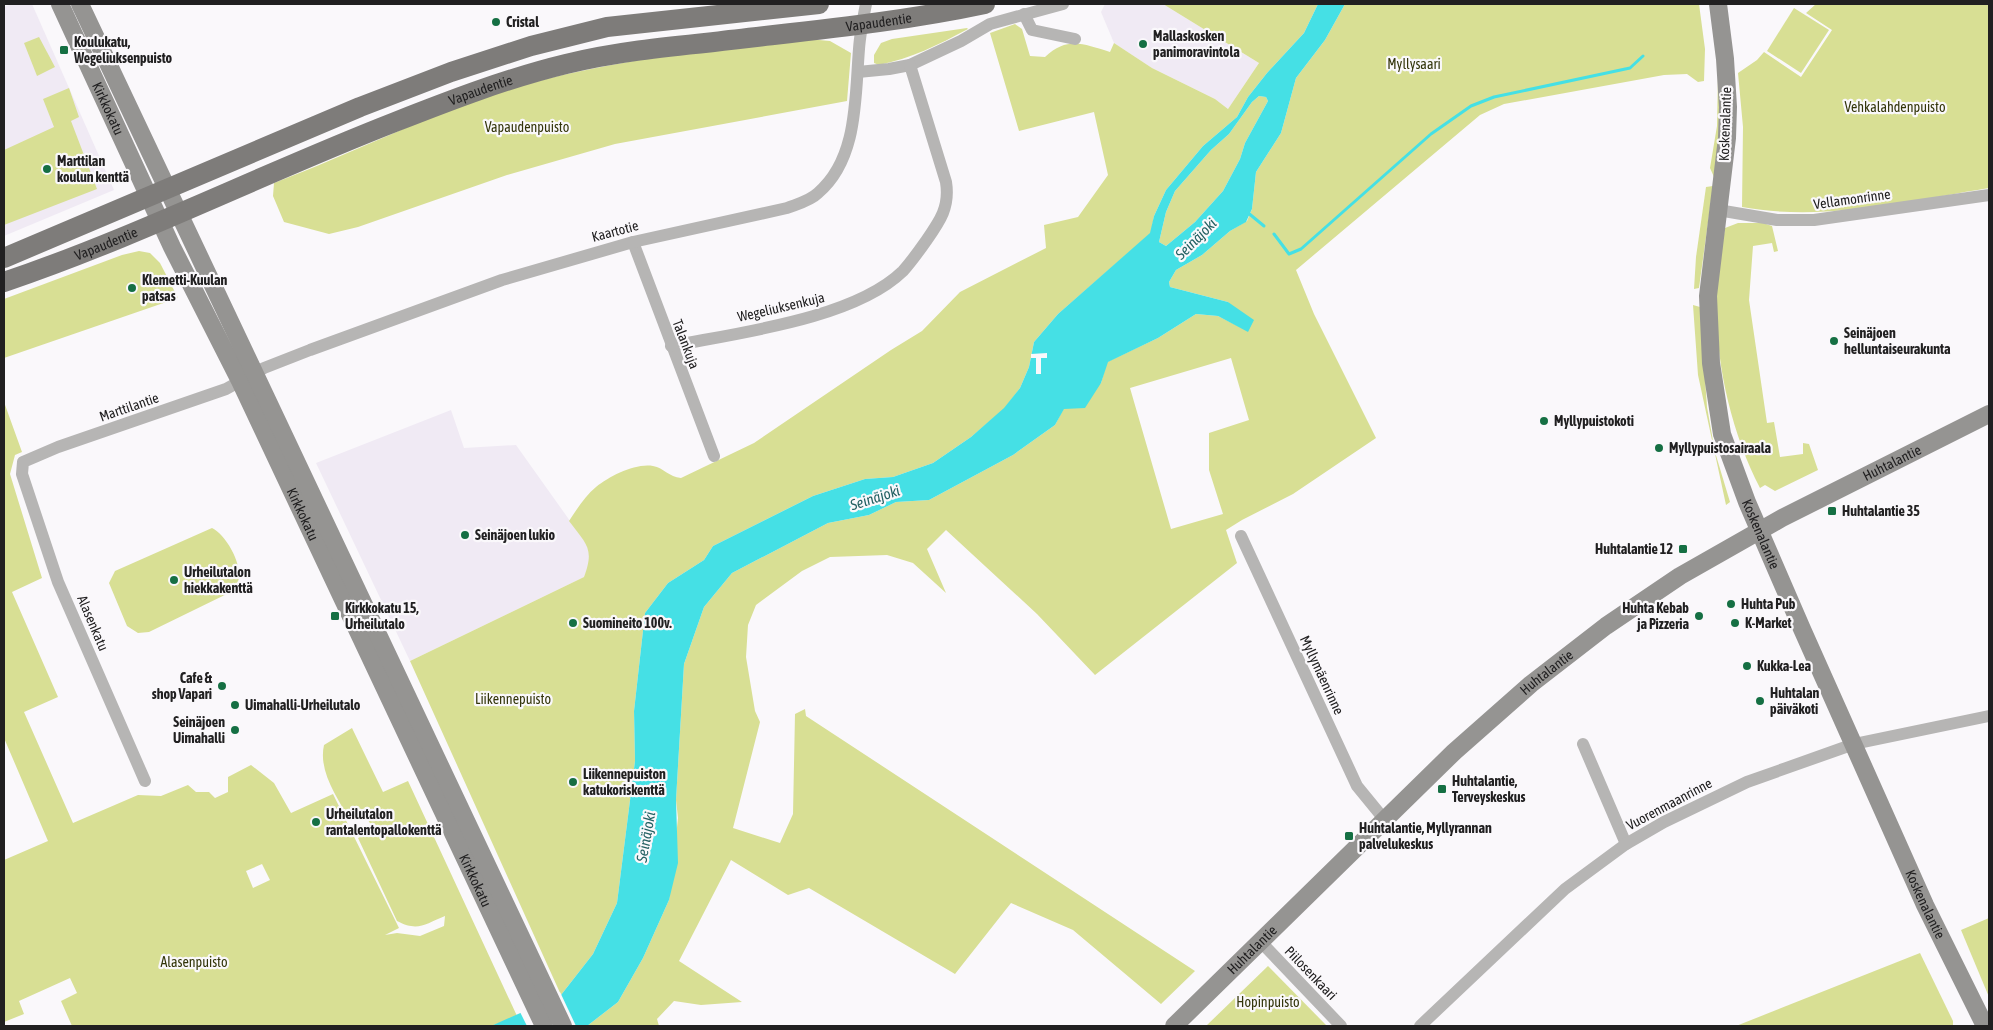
<svg xmlns="http://www.w3.org/2000/svg" width="1993" height="1030" font-family="'Asap Condensed',sans-serif">
<style>
.built{fill:#f0eaf4}
.green{fill:#d8df94;fill-rule:evenodd}
.water{fill:#45e0e5;fill-rule:evenodd}
.pier{fill:#faf8fb}
.lines{fill:none;stroke-linecap:round;stroke-linejoin:round}
.stream{stroke:#45e0e5;stroke-width:3}
.street{stroke:#b6b5b4;stroke-width:12}
.secondary{stroke:#959492;stroke-width:18}
.primary{stroke:#7e7c7a;stroke-width:20}
.poi-dot{fill:#156f43;stroke:#faf8fb;stroke-width:2}
.labels{text-anchor:middle;stroke-width:4.5;stroke-linejoin:round;paint-order:stroke}
.poi-label{font-size:14px;font-weight:bold;fill:#212021;stroke:#faf8fb;text-anchor:start}
.street-label{font-size:14px;fill:#212021;stroke:#faf8fb}
.park-label{font-size:14px;fill:#33350a;stroke:#faf8fb}
.water-label{font-size:15px;font-style:italic;fill:#246163;stroke:#faf8fb}
</style>
<rect width="100%" height="100%" fill="#faf8fb"/>
<!-- built -->
<g class="built">
<polygon points="12,4 32,4 114,190 4,236 4,7"/>
<polygon points="1105,4 1163,4 1259,63 1228,109 1215,99 1152,68 1114,43 1101,12"/>
<polygon points="451,410 464,448 516,445 590,549 589,564 584,577 410,661 316,463"/>
</g>
<!-- green -->
<g class="green">
<path d="M1163 4H1318L1304 33 1267 73 1248 97 1237 117 1203 146 1166 190 1154 216 1151 233 1058 314 1034 342 1029 367 1020 388 1004 409 971 437 933 463 893 477 865 479 813 496 713 546 704 560 668 583 645 613 634 711 635 761 617 903 593 954 561 995 410 661 584 577C595 548 586 544 569 521 577 509 585 496 596 487 610 476 635 463 653 466 664 468 669 477 681 478L754 443 891 350 922 331 960 292 1046 248 1044 225 1078 217 1108 175 1094 112 1019 131 990 33 1015 24 1022 29 1030 56 1045 57C1068 36 1083 44 1110 52L1114 43 1152 68 1215 99 1228 109 1259 63Z"/>
<path d="M1345 4H1699L1705 49 1704 81 1698 82 1687 74 1664 75 1504 104 1480 115 1296 270 1314 314 1376 438 1293 494 1242 520 1226 530 1237 563 1095 675 1037 614 946 530 927 549 946 593 913 563 887 555 830 557 802 571 756 605 748 625 746 657 755 711 760 722 733 828 780 843 793 814 795 714 805 709 806 716 1195 971 1161 1004 1073 930 1011 903 955 974 809 888 788 895 731 860 679 961 742 1002 701 1005 674 1001 657 1019 659 1026H587L618 1002 643 958 669 900 678 818 676 800 684 664 704 607 732 573 828 523 869 515 896 502 929 500 1013 455 1055 425 1064 408 1101 383 1107 362 1158 338 1196 314 1218 316 1248 331 1228 302 1170 287 1169 282 1176 270 1202 255 1230 231 1247 221 1252 209 1256 172 1281 133 1296 78 1325 40ZM1231 358 1249 420 1209 433V470L1223 514 1171 529 1130 388Z"/>
<path d="M1816 4H1989V188C1908 201 1824 222 1742 207L1743 127 1738 73 1757 60 1764 52 1801 77 1832 30 1806 13Z"/>
<polygon points="1794,8 1829,30 1801,73 1767,51"/>
<path d="M967 28 968 29C938 45 912 58 879 65L874 63V55L881 43 892 39Z"/>
<polygon points="39,37 55,67 37,76 24,43"/>
<path d="M808 39 830 41 851 53 847 101 615 144 507 175 358 227 329 234 284 222 273 196 274 183C355 153 434 111 517 87 612 59 710 50 808 39Z"/>
<polygon points="1718,74 1722,112 1714,177 1710,168 1717,126"/>
<polygon points="69,88 79,117 71,121 97,189 4,225 4,150 54,127 43,99"/>
<polygon points="1259,96 1266,97 1268,101 1245,143 1240,159 1223,191 1195,222 1166,246 1159,242 1166,212 1175,191 1211,150 1229,134 1252,102"/>
<polygon points="1713,186 1699,288 1694,289 1696,257 1706,187"/>
<path d="M1738 223H1763L1772 226 1778 251 1774 252 1772 243 1753 246 1749 300 1767 423 1774 422 1780 457 1803 454V443L1809 444 1818 470 1775 491 1765 485 1760 488C1730 430 1713 354 1717 288 1718 268 1722 248 1725 228Z"/>
<polygon points="139,251 150,253 160,263 178,298 4,358 4,299 122,255"/>
<polygon points="1693,305 1700,307 1707,407 1715,452 1730,502 1726,505 1698,375"/>
<path d="M4 402 22 452 15 455 10 474 42 578 12 592 58 697 24 712 73 823 138 795 161 796 188 785 196 792H209L215 798 228 792V777L251 765 274 783 291 813 333 794 399 928 385 935 397 933 420 936 444 926 445 916C425 924 418 932 397 921L358 838 367 834 371 825 365 815 350 821C338 798 318 772 324 745L352 728 383 792 408 781 517 1016 491 1026H72L61 1001 77 993 70 978 19 1001 24 1014 4 1022V860L48 841 4 738ZM262 864 270 880 253 888 246 871Z"/>
<path d="M212 528C226 535 241 562 239 578 238 582 236 586 235 590L149 632 138 633 127 626 109 583 115 571Z"/>
<polygon points="1989,918 1989,997 1961,930"/>
<polygon points="1920,953 1953,1021 1953,1026 1736,1026"/>
<polygon points="1268,966 1327,1026 1206,1026"/>
</g>
<!-- water -->
<path class="water" d="M1318 4H1345L1325 40 1296 78 1281 133 1256 172 1252 209 1246 222 1230 231 1202 255 1176 270 1169 282 1170 287 1228 302 1254 320 1248 332 1218 316 1196 314 1158 338 1108 362 1101 383 1085 408 1064 409 1055 425 1013 455 929 500 896 502 869 515 828 523 732 573 704 607 684 664 676 800 678 863 669 900 643 958 618 1002 587 1026H491L561 995 593 954 617 903 635 761 634 711 645 613 668 583 704 560 713 546 813 496 865 479 893 477 933 463 971 437 1004 408 1020 388 1029 367 1034 342 1058 314 1150 233 1154 216 1166 190 1203 146 1237 117 1248 97 1267 73 1304 33ZM1259 96 1266 97 1268 101 1245 143 1240 159 1223 191 1195 222 1166 246 1159 242 1166 212 1175 191 1211 150 1229 134 1252 102Z"/>
<!-- pier -->
<g class="pier">
<polygon points="1047,353 1047,358 1041,358 1041,374 1036,374 1036,358 1031,358 1031,354"/>
<polygon points="560,992 576,1026 527,1026 520,1012"/>
</g>
<g class="lines">
<!-- stream -->
<g class="stream">
<polyline points="1247,212 1264,226"/>
<polyline points="1274,234 1289,254 1301,249 1431,134 1471,106 1494,97 1630,68 1643,56"/>
</g>
<!-- street -->
<g class="street">
<polyline points="1024,14 1032,30 1075,39"/>
<polyline points="858,72 889,69 910,65 961,41 990,24 1063,4"/>
<polyline points="1718,210 1777,220 1814,220 1989,195"/>
<polyline points="633,242 714,456"/>
<path d="M671 346C737 333 854 319 903 271 911 262 919 251 926 241 940 221 950 207 946 182L910 65"/>
<polyline points="1241,536 1357,786 1384,819"/>
<polyline points="1583,744 1626,844"/>
<path d="M145 781 58 582 22 474 23 462 58 447 226 389 264 368 310 350 502 280 633 242 787 208C797 204 810 201 818 193 858 159 855 98 859 49 860 34 863 19 866 4"/>
<polyline points="1260,941 1341,1026"/>
<polyline points="1420,1026 1565,889 1626,844 1664,822 1747,782 1854,744 1989,716"/>
</g>
<!-- secondary -->
<g class="secondary">
<path id="s1" d="M60 4 172 247 240 381 544 1026"/>
<polyline points="80,4 563,1026"/>
<path id="s2" d="M1718 4 1725 59 1728 107 1727 138 1708 296 1711 363 1722 434 1747 502 1802 629 1925 905 1985 1026"/>
<path id="s3" d="M1174 1026 1454 752 1531 684 1606 626 1680 576 1782 518 1989 414"/>
</g>
<!-- primary -->
<g class="primary">
<polyline points="4,258 360,107 451,72 531,46 607,27 819,4"/>
<path id="s4" d="M4 282C137 237 264 173 395 122 451 100 508 78 566 64 615 52 665 47 714 42 805 31 896 23 985 4"/>
</g>
</g>
<!-- markers -->
<g class="poi-dot">
<circle cx="496" cy="22" r="5"/>
<circle cx="1143" cy="44" r="5"/>
<rect x="59" y="45" width="10" height="10" rx="2.5"/>
<circle cx="47" cy="169" r="5"/>
<circle cx="132" cy="288" r="5"/>
<circle cx="1834" cy="341" r="5"/>
<circle cx="1544" cy="421" r="5"/>
<circle cx="1659" cy="448" r="5"/>
<rect x="1827" y="506" width="10" height="10" rx="2.5"/>
<circle cx="465" cy="535" r="5"/>
<rect x="1678" y="544" width="10" height="10" rx="2.5"/>
<circle cx="174" cy="580" r="5"/>
<circle cx="1731" cy="604" r="5"/>
<rect x="330" y="611" width="10" height="10" rx="2.5"/>
<circle cx="1699" cy="616" r="5"/>
<circle cx="573" cy="623" r="5"/>
<circle cx="1735" cy="623" r="5"/>
<circle cx="1747" cy="666" r="5"/>
<circle cx="222" cy="686" r="5"/>
<circle cx="1760" cy="701" r="5"/>
<circle cx="235" cy="705" r="5"/>
<circle cx="235" cy="730" r="5"/>
<circle cx="573" cy="782" r="5"/>
<rect x="1437" y="784" width="10" height="10" rx="2.5"/>
<circle cx="316" cy="822" r="5"/>
<rect x="1344" y="831" width="10" height="10" rx="2.5"/>
</g>
<g class="labels">
<!-- poi labels -->
<g class="poi-label">
<text x="506" y="27">Cristal</text>
<text x="1153" y="41">Mallaskosken<tspan x="1153" dy="16">panimoravintola</tspan></text>
<text x="74" y="47">Koulukatu,<tspan x="74" dy="16">Wegeliuksenpuisto</tspan></text>
<text x="57" y="166">Marttilan<tspan x="57" dy="16">koulun kenttä</tspan></text>
<text x="142" y="285">Klemetti-Kuulan<tspan x="142" dy="16">patsas</tspan></text>
<text x="1844" y="338">Seinäjoen<tspan x="1844" dy="16">helluntaiseurakunta</tspan></text>
<text x="1554" y="426">Myllypuistokoti</text>
<text x="1669" y="453">Myllypuistosairaala</text>
<text x="1842" y="516">Huhtalantie 35</text>
<text x="475" y="540">Seinäjoen lukio</text>
<text x="1673" y="554" text-anchor="end">Huhtalantie 12</text>
<text x="184" y="577">Urheilutalon<tspan x="184" dy="16">hiekkakenttä</tspan></text>
<text x="1741" y="609">Huhta Pub</text>
<text x="345" y="613">Kirkkokatu 15,<tspan x="345" dy="16">Urheilutalo</tspan></text>
<text x="1689" y="613" text-anchor="end">Huhta Kebab<tspan x="1689" dy="16">ja Pizzeria</tspan></text>
<text x="583" y="628">Suomineito 100v.</text>
<text x="1745" y="628">K-Market</text>
<text x="1757" y="671">Kukka-Lea</text>
<text x="212" y="683" text-anchor="end">Cafe &amp;<tspan x="212" dy="16">shop Vapari</tspan></text>
<text x="1770" y="698">Huhtalan<tspan x="1770" dy="16">päiväkoti</tspan></text>
<text x="245" y="710">Uimahalli-Urheilutalo</text>
<text x="225" y="727" text-anchor="end">Seinäjoen<tspan x="225" dy="16">Uimahalli</tspan></text>
<text x="583" y="779">Liikennepuiston<tspan x="583" dy="16">katukoriskenttä</tspan></text>
<text x="1452" y="786">Huhtalantie,<tspan x="1452" dy="16">Terveyskeskus</tspan></text>
<text x="326" y="819">Urheilutalon<tspan x="326" dy="16">rantalentopallokenttä</tspan></text>
<text x="1359" y="833">Huhtalantie, Myllyrannan<tspan x="1359" dy="16">palvelukeskus</tspan></text>
</g>
<!-- street labels -->
<g class="street-label">
<text dy="5" stroke="none"><textPath href="#s4" startOffset="919">Vapaudentie</textPath></text>
<text dy="5" stroke="none"><textPath href="#s4" startOffset="514">Vapaudentie</textPath></text>
<text dy="5" stroke="none"><textPath href="#s1" startOffset="115">Kirkkokatu</textPath></text>
<text transform="translate(1725 124) rotate(-88)" y="5">Koskenalantie</text>
<text transform="translate(1852 199) rotate(-8)" y="5">Vellamonrinne</text>
<text transform="translate(615 231) rotate(-15)" y="5">Kaartotie</text>
<text dy="5" stroke="none"><textPath href="#s4" startOffset="109">Vapaudentie</textPath></text>
<text transform="translate(781 307) rotate(-13)" y="5">Wegeliuksenkuja</text>
<text transform="translate(686 344) rotate(69)" y="5">Talankuja</text>
<text transform="translate(129 407) rotate(-19)" y="5">Marttilantie</text>
<text dy="5" stroke="none"><textPath href="#s3" startOffset="919">Huhtalantie</textPath></text>
<text dy="5" stroke="none"><textPath href="#s1" startOffset="565">Kirkkokatu</textPath></text>
<text dy="5" stroke="none"><textPath href="#s2" startOffset="540">Koskenalantie</textPath></text>
<text transform="translate(93 623) rotate(67)" y="5">Alasenkatu</text>
<text dy="5" stroke="none"><textPath href="#s3" startOffset="514">Huhtalantie</textPath></text>
<text transform="translate(1322 675) rotate(65)" y="5">Myllymäenrinne</text>
<text transform="translate(1669 804) rotate(-28)" y="5">Vuorenmaanrinne</text>
<text dy="5" stroke="none"><textPath href="#s1" startOffset="970">Kirkkokatu</textPath></text>
<text dy="5" stroke="none"><textPath href="#s2" startOffset="945">Koskenalantie</textPath></text>
<text dy="5" stroke="none"><textPath href="#s3" startOffset="109">Huhtalantie</textPath></text>
<text transform="translate(1311 973) rotate(46)" y="5">Piilosenkaari</text>
</g>
<!-- park labels -->
<g class="park-label">
<text x="1414" y="69">Myllysaari</text>
<text x="1895" y="112">Vehkalahdenpuisto</text>
<text x="527" y="132">Vapaudenpuisto</text>
<text x="513" y="704">Liikennepuisto</text>
<text x="194" y="967">Alasenpuisto</text>
<text x="1268" y="1007">Hopinpuisto</text>
</g>
<!-- water labels -->
<g class="water-label">
<text transform="translate(1196 239) rotate(-45)" y="5">Seinäjoki</text>
<text transform="translate(875 498) rotate(-18)" y="5">Seinäjoki</text>
<text transform="translate(646 837) rotate(-80)" y="5">Seinäjoki</text>
</g>
</g>
<!-- border -->
<rect width="1993" height="1030" fill="none" stroke="#212021" stroke-width="10"/>
</svg>
